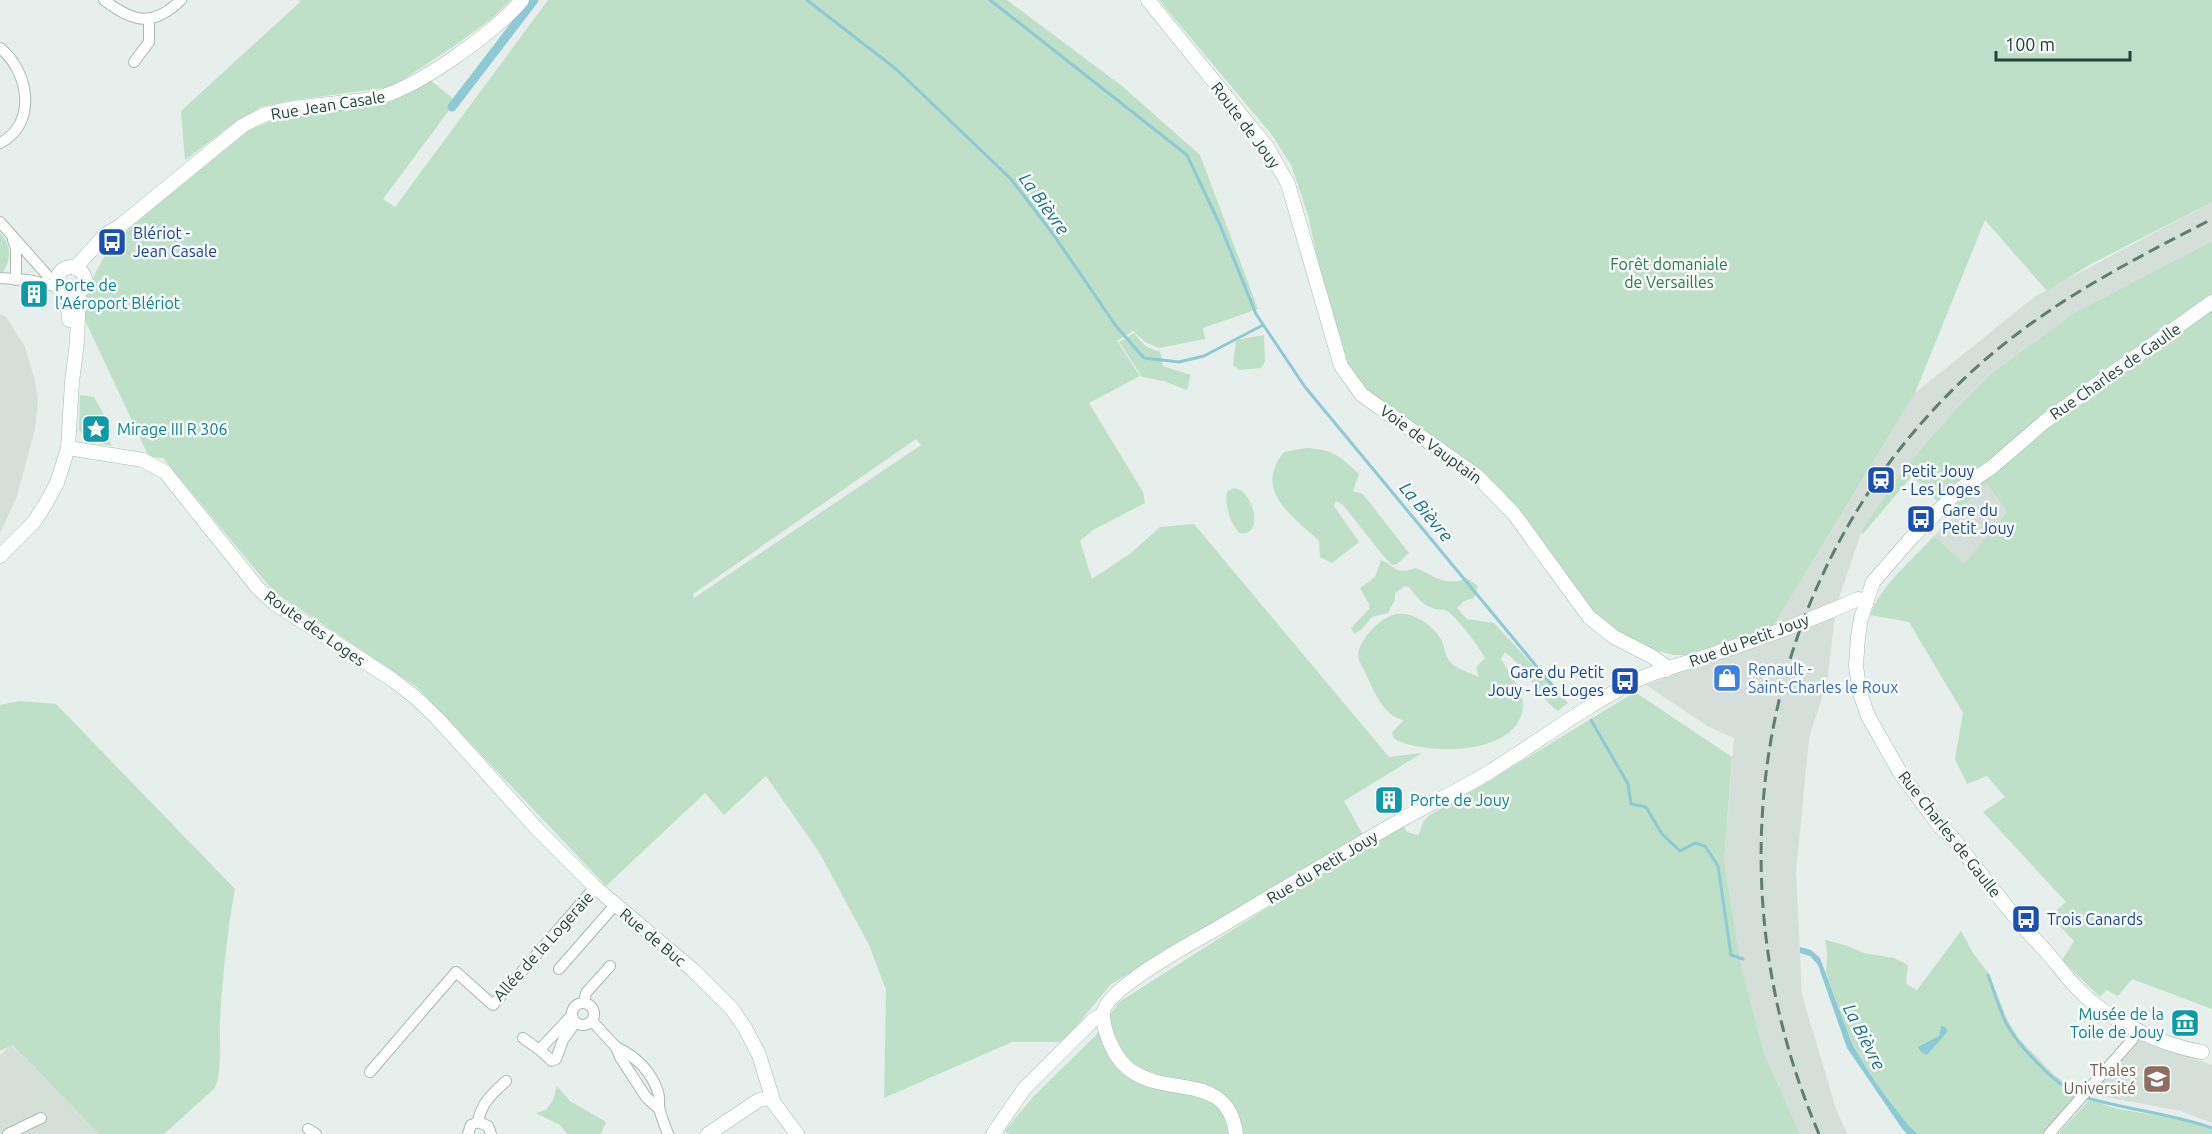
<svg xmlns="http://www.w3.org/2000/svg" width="2212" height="1134" font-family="Ubuntu,sans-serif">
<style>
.built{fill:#d4dfda}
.green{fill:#bfe0c8;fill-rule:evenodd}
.water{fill:#8ec9d4}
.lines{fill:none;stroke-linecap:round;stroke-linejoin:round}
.stream{stroke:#8ec9d4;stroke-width:3}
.canal{stroke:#8ec9d4;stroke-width:9}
.street-casing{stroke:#a8b8b2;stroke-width:12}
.secondary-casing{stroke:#a4bbb3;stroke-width:15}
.street{stroke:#fff;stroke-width:10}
.secondary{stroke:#fff;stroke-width:14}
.rail{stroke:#5f7d75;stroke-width:3;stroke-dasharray:12 6;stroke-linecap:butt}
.labels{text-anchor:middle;stroke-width:5;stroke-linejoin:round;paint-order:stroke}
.street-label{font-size:16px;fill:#24423a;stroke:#f7fbf9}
.transit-label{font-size:16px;fill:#164399;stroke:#f7fbf9;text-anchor:start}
.park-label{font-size:16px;fill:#2d7a4b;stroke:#f7fbf9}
.culture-label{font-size:16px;fill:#0d838f;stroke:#f7fbf9;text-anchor:start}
.shop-label{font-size:16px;fill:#366cbe;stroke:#f7fbf9;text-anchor:start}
.education-label{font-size:16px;fill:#785e54;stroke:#f7fbf9;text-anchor:end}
.water-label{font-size:18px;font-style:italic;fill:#1c6f80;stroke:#f7fbf9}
</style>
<rect width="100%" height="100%" fill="#e6efeb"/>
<!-- built -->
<g class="built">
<polygon points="2212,202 2212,241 2074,313 1992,373 1953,412 1902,471 1862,530 1836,607 1827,682 1809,738 1796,872 1802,995 1836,1109 1847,1134 1800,1134 1764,1053 1741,965 1724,862 1734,738 1709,727 1646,685 1746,648 1772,628 1915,393 2034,297"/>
<polygon points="0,314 6,317 25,347 35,381 38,401 35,429 17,496 0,533"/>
<polygon points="1987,484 2007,512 1964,565 1934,536"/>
<polygon points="2143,1039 2212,1065 2212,1123 2181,1111 2090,1094 2136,1040"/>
<polygon points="11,1045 99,1134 0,1134 0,1055"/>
</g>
<!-- green -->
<g class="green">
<polygon points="299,0 511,0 491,19 457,44 392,87 287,101 261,107 237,121 185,160 181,111 300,2"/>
<path d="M548 0H1007L1122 86 1200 155 1258 309 1203 328 1205 339 1159 348 1145 342 1133 331 1117 341 1140 376 1089 403 1143 492 1145 503 1093 530 1080 541 1092 579 1131 553 1160 527 1194 524 1389 757 1422 753 1344 801 1363 835 1111 984 1063 1042H1012L884 1098 886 990 869 945 819 852 766 776 724 815 705 793 606 886 417 687 274 592 163 458 149 457 84 318 87 289 104 257 129 228 248 131 268 122 290 116 390 102 412 92 430 80 456 101 383 199 395 207ZM916 439 921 445 694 598 693 594Z"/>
<polygon points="1159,0 2212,0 2212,202 2091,264 2047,291 1985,220 1915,393 1772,628 1692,655 1674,655 1646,648 1607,627 1587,605 1502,490 1484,475 1371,394 1345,361 1333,326 1307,212 1291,165 1272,135"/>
<path d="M0 233C11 245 12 258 3 272H0Z"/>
<path d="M2212 241V1009L2132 979 2118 996 2106 990 2100 997 2062 960 2074 941 2050 916 2066 902 1983 812 2005 797 1987 776 1967 784 1955 759 1963 713 1909 622 1870 615C1882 584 1911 561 1934 536L1964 564 2007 512 1987 484 1953 517 1912 476 1862 535V530L1902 471 1953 412 1992 373 2074 313Z"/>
<path d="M1134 333C1141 342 1147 350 1160 351L1163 366 1191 375 1187 390 1164 381 1142 377 1119 342Z"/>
<polygon points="1264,335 1265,362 1261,368 1239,370 1233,365 1236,340"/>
<polygon points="80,395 94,397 108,422 108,438 112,446 87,441 79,430"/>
<path d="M1306 448C1332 449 1340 456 1359 474L1353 491 1363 494 1409 553 1397 564 1392 565 1385 558 1343 505 1336 501 1334 506 1359 542 1332 563 1320 557 1319 542 1317 539C1291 515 1253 490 1284 452Z"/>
<path d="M1233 488C1253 488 1266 538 1239 533 1231 524 1224 504 1227 492Z"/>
<path d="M1381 560C1399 568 1394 575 1416 568 1436 577 1446 587 1467 578L1478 586 1474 598 1464 601 1457 608 1467 619 1494 623 1568 703 1558 711C1536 695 1526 668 1505 652L1501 659C1508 670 1523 691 1523 704 1523 756 1425 757 1393 738L1392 732 1404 720C1383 717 1373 689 1365 672 1363 667 1358 661 1358 655 1359 640 1379 619 1393 615 1410 609 1434 625 1442 641 1445 648 1445 656 1450 662 1458 670 1469 672 1479 677L1476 667 1485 658C1479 647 1456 615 1445 610 1442 609 1438 610 1435 609 1424 606 1416 597 1410 588L1405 586 1395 593V600L1388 613 1372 617 1361 630 1354 634 1351 628 1369 609V604L1360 588 1375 577Z"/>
<polygon points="1635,692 1732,757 1724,862 1741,965 1764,1053 1800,1134 1010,1134 1004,1132 1033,1097 1096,1035 1119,1002 1402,822 1407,832 1419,835 1423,822 1430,815 1484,784"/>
<path d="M20 701 56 704 235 889C227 932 223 975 220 1019 219 1042 223 1067 215 1088L164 1134H99L12 1045 0 1051V705Z"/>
<polygon points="1961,931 1973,953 1989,974 2007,1019 2019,1039 2054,1075 2082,1094 2045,1134 1918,1134 1909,1126 1887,1098 1870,1074 1853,1046 1826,973 1827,953 1825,940 1848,946 1864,953 1894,958 1908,965 1906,984 1917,990"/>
<polygon points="557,1086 570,1101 606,1122 601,1134 567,1134 560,1125 536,1113 546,1110 553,1100"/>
<polygon points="2089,1100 2118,1109 2186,1120 2212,1130 2212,1134 2058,1134"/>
</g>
<!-- water -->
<g class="water">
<polygon points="1800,947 1811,950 1820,958 1853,1046 1870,1074 1887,1098 1909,1126 1918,1134 1907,1134 1901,1127 1847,1048 1818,965 1810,956 1800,953"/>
<polygon points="1941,1026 1945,1027 1948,1031 1927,1055 1921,1052 1918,1047 1939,1036"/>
</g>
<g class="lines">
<!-- stream -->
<g class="stream">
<polyline points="807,0 896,69 1011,179 1053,234 1116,326 1144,358 1179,362 1204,356 1263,325"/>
<polyline points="990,0 1187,155 1220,225 1256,314 1305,387 1552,685"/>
<polyline points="1591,720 1628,784 1631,804 1646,807 1662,834 1680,851 1695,843 1705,846 1718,866 1731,955 1743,959"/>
<path d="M1988 975C1994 991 1999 1008 2006 1023 2019 1047 2054 1083 2078 1095"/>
<path d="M2084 1097C2127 1110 2170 1113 2212 1128"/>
</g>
<!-- canal -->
<polyline class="canal" points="452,107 534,0"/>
<!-- street casing -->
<g class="street-casing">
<g id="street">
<path d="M104 0C134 23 153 27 181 0"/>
<path d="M0 48C29 71 38 124 0 143"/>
<polyline points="134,62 149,42 149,19"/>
<polyline points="0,222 47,275"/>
<polyline points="13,240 16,248 16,280"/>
<polyline points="0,278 28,280 59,287"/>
<polyline points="559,969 615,905"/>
<circle cx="583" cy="1014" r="11"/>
<polyline points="584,1003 586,993 610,966"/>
<polyline points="571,1016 543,1046 541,1051 552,1061 556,1059 563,1040 575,1023"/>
<polyline points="592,1021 616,1047 620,1057 646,1097 659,1109"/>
<polyline points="523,1038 541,1051"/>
<path d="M616 1047C635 1056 651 1071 658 1092 660 1098 658 1105 660 1111 662 1119 665 1126 668 1134"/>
<polyline points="370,1072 456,972 493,1005 595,887"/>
<path d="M478 1122C481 1103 493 1093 506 1081"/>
<polyline points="308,1129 316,1134"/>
<polyline points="8,1134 41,1118"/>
<polyline points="468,1134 471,1125 478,1122 488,1126 491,1134"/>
<polyline points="2049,1134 2132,1040 2138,1029"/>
</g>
</g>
<!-- secondary casing -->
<g class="secondary-casing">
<g id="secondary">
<polyline points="1148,0 1267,147 1288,184 1341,366 1362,395 1477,476 1514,514 1589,617 1614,637 1651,656 1664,665 1666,670"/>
<circle cx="71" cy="281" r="14"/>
<path d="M75 268 105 235 120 226 242 126C250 122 258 117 267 114 300 104 337 105 371 99 411 93 496 32 522 0"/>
<polyline points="67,294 69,320"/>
<polyline points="68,448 143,460 165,472 257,587 274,603 393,680 415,697 437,718 538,830 595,887 693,970 732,1009 745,1028 759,1055 774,1103 797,1134"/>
<polyline points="0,556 33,523 45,505 57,483 68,448 72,382 77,342 79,292"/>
<path d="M2202 1052C2160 1045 2106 1019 2077 988 2064 975 2054 959 2041 946 2008 912 1981 873 1951 836L1941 828 1901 774 1868 716 1860 693 1856 666 1858 637 1861 618 1873 582 1913 536 1960 489 1992 467 2044 422 2212 302"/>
<polyline points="708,1134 759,1100 771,1098"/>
<polyline points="993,1134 1024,1089 1094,1019 1103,1015"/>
<path d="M1236 1134C1228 1073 1171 1096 1135 1073 1124 1067 1116 1056 1111 1045 1107 1036 1103 1023 1103 1014 1104 989 1194 942 1216 929 1278 892 1339 855 1401 820 1431 803 1462 789 1491 771 1539 741 1585 706 1637 680 1660 669 1688 663 1713 654 1762 638 1811 620 1858 599L1866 604"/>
</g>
</g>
<!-- street -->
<use href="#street" class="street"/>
<!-- secondary -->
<use href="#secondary" class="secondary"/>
<!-- rail -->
<path class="rail" d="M1819 1134C1707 874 1758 571 1967 376 2042 306 2123 265 2212 219"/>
</g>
<!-- icons -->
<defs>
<g id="bus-square" transform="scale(1.5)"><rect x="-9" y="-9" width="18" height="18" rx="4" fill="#1a4fb4" stroke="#f7fbf9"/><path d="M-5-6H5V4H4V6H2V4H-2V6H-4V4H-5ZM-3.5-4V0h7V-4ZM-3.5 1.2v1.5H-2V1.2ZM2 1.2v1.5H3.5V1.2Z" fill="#fff"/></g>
<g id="building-square" transform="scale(1.5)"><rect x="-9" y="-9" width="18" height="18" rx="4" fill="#0f9aa8" stroke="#f7fbf9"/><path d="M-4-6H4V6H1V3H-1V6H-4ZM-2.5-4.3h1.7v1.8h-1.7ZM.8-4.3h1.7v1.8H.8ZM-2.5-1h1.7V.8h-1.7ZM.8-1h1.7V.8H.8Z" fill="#fff"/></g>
<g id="sight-square" transform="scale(1.5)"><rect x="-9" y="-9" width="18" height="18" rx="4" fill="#0f9aa8" stroke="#f7fbf9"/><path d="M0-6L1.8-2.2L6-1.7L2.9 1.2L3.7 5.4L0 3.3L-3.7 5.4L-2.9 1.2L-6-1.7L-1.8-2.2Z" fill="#fff"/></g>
<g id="station-square" transform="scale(1.5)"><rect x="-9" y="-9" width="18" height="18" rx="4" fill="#1a4fb4" stroke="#f7fbf9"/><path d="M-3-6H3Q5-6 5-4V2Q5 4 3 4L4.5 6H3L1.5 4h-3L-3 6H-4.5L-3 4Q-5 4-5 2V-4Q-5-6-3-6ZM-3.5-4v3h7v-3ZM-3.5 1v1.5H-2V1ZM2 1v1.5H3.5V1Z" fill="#fff"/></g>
<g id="shop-square" transform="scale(1.5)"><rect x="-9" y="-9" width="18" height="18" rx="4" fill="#3f7fe0" stroke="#f7fbf9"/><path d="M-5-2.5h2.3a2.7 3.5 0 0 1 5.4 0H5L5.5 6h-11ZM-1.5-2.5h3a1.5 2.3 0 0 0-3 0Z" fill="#fff"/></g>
<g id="museum-square" transform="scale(1.5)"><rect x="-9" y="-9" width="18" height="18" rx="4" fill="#0f9aa8" stroke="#f7fbf9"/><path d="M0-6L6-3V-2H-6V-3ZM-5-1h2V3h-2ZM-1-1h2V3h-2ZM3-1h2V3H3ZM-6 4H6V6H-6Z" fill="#fff"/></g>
<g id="university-square" transform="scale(1.5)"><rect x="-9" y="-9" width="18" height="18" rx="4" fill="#8d6e63" stroke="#f7fbf9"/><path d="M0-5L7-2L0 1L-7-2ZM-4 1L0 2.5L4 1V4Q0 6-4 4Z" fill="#fff"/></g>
</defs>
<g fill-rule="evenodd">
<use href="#bus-square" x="112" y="242"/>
<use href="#building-square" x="34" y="294"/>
<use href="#sight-square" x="96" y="429"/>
<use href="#station-square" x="1881" y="480"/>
<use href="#bus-square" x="1921" y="519"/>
<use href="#shop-square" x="1727" y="678"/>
<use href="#bus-square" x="1625" y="681"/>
<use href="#building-square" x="1389" y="800"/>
<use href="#bus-square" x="2026" y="919"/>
<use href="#museum-square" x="2185" y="1023"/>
<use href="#university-square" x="2157" y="1079"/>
</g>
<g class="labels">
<!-- street labels -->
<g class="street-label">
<text transform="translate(328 105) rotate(-9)" y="6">Rue Jean Casale</text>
<text transform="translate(1246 125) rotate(53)" y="6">Route de Jouy</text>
<text transform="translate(2115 371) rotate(-35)" y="6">Rue Charles de Gaulle</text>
<text transform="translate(1431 444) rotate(36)" y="6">Voie de Vauptain</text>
<text transform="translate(315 628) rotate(35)" y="6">Route des Loges</text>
<text transform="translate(1749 640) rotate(-20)" y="6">Rue du Petit Jouy</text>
<text transform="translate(1950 834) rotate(52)" y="6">Rue Charles de Gaulle</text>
<text transform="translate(1322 867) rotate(-31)" y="6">Rue du Petit Jouy</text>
<text transform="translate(653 937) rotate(40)" y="6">Rue de Buc</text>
<text transform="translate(543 946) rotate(-48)" y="6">Allée de la Logeraie</text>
</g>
<!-- transit labels -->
<g class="transit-label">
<text x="133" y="239">Blériot -<tspan x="133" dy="18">Jean Casale</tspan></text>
<text x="1902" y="477">Petit Jouy<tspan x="1902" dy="18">- Les Loges</tspan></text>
<text x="1942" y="516">Gare du<tspan x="1942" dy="18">Petit Jouy</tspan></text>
<text x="1604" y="678" text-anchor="end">Gare du Petit<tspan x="1604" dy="18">Jouy - Les Loges</tspan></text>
<text x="2047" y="925">Trois Canards</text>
</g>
<!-- park labels -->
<g class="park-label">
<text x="1669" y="270">Forêt domaniale<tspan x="1669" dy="18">de Versailles</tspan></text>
</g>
<!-- culture labels -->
<g class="culture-label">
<text x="55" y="291">Porte de<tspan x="55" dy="18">l'Aéroport Blériot</tspan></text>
<text x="117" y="435">Mirage III R 306</text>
<text x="1410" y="806">Porte de Jouy</text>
<text x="2164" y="1020" text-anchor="end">Musée de la<tspan x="2164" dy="18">Toile de Jouy</tspan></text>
</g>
<!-- shop labels -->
<g class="shop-label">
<text x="1748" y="675">Renault -<tspan x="1748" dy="18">Saint-Charles le Roux</tspan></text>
</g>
<!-- education labels -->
<g class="education-label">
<text x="2136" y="1076">Thales<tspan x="2136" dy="18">Université</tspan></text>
</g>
<!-- water labels -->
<g class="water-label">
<text transform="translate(1044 204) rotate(54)" y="6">La Bièvre</text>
<text transform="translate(1426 512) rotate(50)" y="6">La Bièvre</text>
<text transform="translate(1864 1037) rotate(63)" y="6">La Bièvre</text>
</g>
</g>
<!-- scale -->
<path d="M1996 51v9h134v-9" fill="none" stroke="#24423a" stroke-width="3"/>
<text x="2005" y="51" font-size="18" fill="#24423a" stroke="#f7fbf9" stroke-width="4.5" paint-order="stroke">100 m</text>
</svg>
